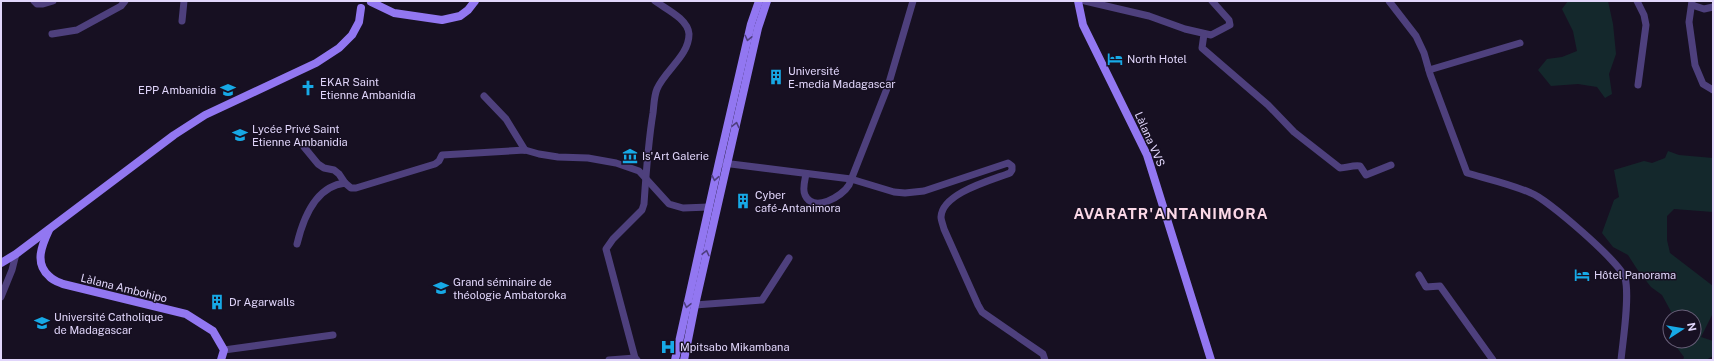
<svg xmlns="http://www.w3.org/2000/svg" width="1714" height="361" font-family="'Public Sans',sans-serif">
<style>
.green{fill:#14282c}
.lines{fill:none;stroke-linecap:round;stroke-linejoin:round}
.street{stroke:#4e407d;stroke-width:7}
.secondary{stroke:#9277f1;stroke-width:8}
.oneway{stroke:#4e3e7f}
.labels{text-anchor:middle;stroke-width:3;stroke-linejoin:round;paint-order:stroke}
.poi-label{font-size:11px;fill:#e1d6fb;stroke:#171022;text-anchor:start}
.street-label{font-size:11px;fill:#e1d6fb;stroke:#171022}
.district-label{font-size:15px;font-weight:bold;letter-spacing:1px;fill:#fbd8e7;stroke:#171022}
</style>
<rect width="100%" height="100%" fill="#171022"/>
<!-- green -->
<g class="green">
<polygon points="1568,1 1608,1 1613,24 1616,54 1609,74 1612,94 1605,98 1597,87 1578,84 1551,86 1538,70 1547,59 1562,57 1577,51 1573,31 1562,9"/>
<polygon points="1668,151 1679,155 1713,158 1713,212 1674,209 1667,216 1667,240 1670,253 1713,286 1713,313 1701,337 1713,341 1713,356 1706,360 1683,360 1684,357 1672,341 1694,341 1694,317 1674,317 1662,295 1651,287 1637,269 1628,255 1613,247 1602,233 1614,200 1619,197 1614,170 1644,161 1652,163 1665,158"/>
</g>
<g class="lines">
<!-- street -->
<g class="street">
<polyline points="34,1 37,4 43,4 53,1"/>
<polyline points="1085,1 1149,16 1185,29 1211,35 1230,25 1229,20 1212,1"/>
<path d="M1389 1 1416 36 1424 53 1430 74 1467 173C1488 179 1511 184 1531 193 1547 199 1621 263 1625 278 1630 296 1623 340 1621 360"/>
<polyline points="1637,1 1644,15 1646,25 1638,85"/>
<polyline points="1692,1 1689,22 1695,65 1703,84 1713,90"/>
<polyline points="1692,5 1704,9 1713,7"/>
<polyline points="182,21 184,1"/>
<polyline points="52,34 77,30 121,6 125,1"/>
<path d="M1204 34 1202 48 1268 105 1294 132 1340 168C1347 168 1352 165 1360 166L1366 175 1391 165"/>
<polyline points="1429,70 1520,43"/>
<polyline points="484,96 506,119 525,150"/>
<polyline points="304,147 318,164 324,168 334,170 339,174 345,183"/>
<path d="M723 163 851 179 894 192 905 193 924 191 1008 163 1012 166V170L1010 173C992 180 942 193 941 217 941 220 943 225 944 229L978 305 982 312 1043 354 1045 360"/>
<path d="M806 174C805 180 802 189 805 195 813 213 842 197 849 185L888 86 913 1"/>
<path d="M297 244C303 219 316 186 345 183L351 188H356L435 164 439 161 442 155 525 150 539 154 558 157 588 158 616 163 639 171 669 204 683 208 709 207"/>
<polyline points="1419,275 1426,287 1440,286 1493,360"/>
<polyline points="1,297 12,270 16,254"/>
<polyline points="695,305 762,300 789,258"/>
<polyline points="224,350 333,335"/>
<polyline points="609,360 635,358"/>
<path d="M637 360 635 358 606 249 613 239 642 210 644 204C646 174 648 143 653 113 654 105 654 96 657 89 665 70 689 56 689 34 688 19 666 9 655 1"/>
</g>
<!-- secondary -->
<g class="secondary">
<polyline points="1078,1 1083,25 1147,155 1211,360"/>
<polyline points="371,2 394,13 442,20 460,16 468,10 475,1"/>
<path d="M49 230C42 245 34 263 49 276 52 280 58 282 63 284L186 314 213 331 224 350 221 360"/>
<polyline points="1,263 16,254 174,135 205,115 316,63 339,48 352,35 359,22 361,8"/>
<polyline points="675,360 719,162 751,24 759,1"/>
<polyline points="684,360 695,305 758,28 767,1"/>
</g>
</g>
<!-- one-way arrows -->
<defs><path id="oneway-chevron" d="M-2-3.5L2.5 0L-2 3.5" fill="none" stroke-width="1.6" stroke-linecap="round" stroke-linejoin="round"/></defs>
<g class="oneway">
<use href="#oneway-chevron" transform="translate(748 38) rotate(103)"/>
<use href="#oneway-chevron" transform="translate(736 125) rotate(-77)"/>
<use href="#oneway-chevron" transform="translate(715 178) rotate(101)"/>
<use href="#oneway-chevron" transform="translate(706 253) rotate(-77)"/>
<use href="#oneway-chevron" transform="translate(687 305) rotate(103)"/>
</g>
<!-- icons -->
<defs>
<g id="hotel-bare" transform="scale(1.2)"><path d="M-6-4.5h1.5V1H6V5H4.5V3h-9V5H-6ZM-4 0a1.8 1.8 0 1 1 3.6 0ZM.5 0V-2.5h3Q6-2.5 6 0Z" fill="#17a9e6" stroke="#171022" stroke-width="2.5" paint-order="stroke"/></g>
<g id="building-bare" transform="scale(1.2)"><path d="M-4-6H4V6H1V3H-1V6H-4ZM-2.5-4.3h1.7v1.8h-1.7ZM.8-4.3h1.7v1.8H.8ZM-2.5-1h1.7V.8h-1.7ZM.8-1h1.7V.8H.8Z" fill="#17a9e6" stroke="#171022" stroke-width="2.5" paint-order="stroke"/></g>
<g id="church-bare" transform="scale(1.2)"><path d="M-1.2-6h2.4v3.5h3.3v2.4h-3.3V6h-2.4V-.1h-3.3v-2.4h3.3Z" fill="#17a9e6" stroke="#171022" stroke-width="2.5" paint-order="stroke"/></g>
<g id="school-bare" transform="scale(1.2)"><path d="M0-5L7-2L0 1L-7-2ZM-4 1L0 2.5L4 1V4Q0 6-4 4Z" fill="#17a9e6" stroke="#171022" stroke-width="2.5" paint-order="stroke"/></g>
<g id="museum-bare" transform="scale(1.2)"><path d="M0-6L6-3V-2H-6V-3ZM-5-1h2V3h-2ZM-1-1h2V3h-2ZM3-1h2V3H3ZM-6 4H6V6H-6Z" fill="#17a9e6" stroke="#171022" stroke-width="2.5" paint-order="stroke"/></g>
<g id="university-bare" transform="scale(1.2)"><path d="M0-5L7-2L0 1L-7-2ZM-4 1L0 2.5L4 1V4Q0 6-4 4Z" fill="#17a9e6" stroke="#171022" stroke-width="2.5" paint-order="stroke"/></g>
<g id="hospital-bare" transform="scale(1.2)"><path d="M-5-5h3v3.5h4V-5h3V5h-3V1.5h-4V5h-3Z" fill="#17a9e6" stroke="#171022" stroke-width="2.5" paint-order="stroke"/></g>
</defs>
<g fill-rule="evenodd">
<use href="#hotel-bare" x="1115" y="59"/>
<use href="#building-bare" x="776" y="77"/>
<use href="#church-bare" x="308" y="88"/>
<use href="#school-bare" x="228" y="90"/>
<use href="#school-bare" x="240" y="135"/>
<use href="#museum-bare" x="630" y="156"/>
<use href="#building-bare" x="743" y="201"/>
<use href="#hotel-bare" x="1582" y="275"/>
<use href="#school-bare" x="441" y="288"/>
<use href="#building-bare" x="217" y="302"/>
<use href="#university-bare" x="42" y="323"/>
<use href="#hospital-bare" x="668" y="347"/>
</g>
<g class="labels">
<!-- poi labels -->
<g class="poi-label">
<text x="1127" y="63">North Hotel</text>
<text x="788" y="75">Université<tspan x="788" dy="13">E-media Madagascar</tspan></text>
<text x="320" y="86">EKAR Saint<tspan x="320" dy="13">Etienne Ambanidia</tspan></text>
<text x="216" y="94" text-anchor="end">EPP Ambanidia</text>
<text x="252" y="133">Lycée Privé Saint<tspan x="252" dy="13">Etienne Ambanidia</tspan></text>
<text x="642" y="160">Is'Art Galerie</text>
<text x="755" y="199">Cyber<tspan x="755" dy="13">café-Antanimora</tspan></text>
<text x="1594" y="279">Hôtel Panorama</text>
<text x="453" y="286">Grand séminaire de<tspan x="453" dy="13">théologie Ambatoroka</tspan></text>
<text x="229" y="306">Dr Agarwalls</text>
<text x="54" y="321">Université Catholique<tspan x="54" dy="13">de Madagascar</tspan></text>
<text x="680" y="351">Mpitsabo Mikambana</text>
</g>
<!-- street labels -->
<g class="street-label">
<text transform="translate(1150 139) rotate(66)" y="4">Làlana VVS</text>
<text transform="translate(124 288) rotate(14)" y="4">Làlana Ambohipo</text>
</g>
<!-- district labels -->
<g class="district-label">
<text x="1171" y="219">AVARATR'ANTANIMORA</text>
</g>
</g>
<!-- border -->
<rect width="1714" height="361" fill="none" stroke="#e1d6fb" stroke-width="4"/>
<!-- north arrow -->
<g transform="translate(1682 329) rotate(78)"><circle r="19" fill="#171022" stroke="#685f79"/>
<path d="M0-3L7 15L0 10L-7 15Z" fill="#17a9e6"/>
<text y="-6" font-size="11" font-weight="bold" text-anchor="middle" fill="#e1d6fb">N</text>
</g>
</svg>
